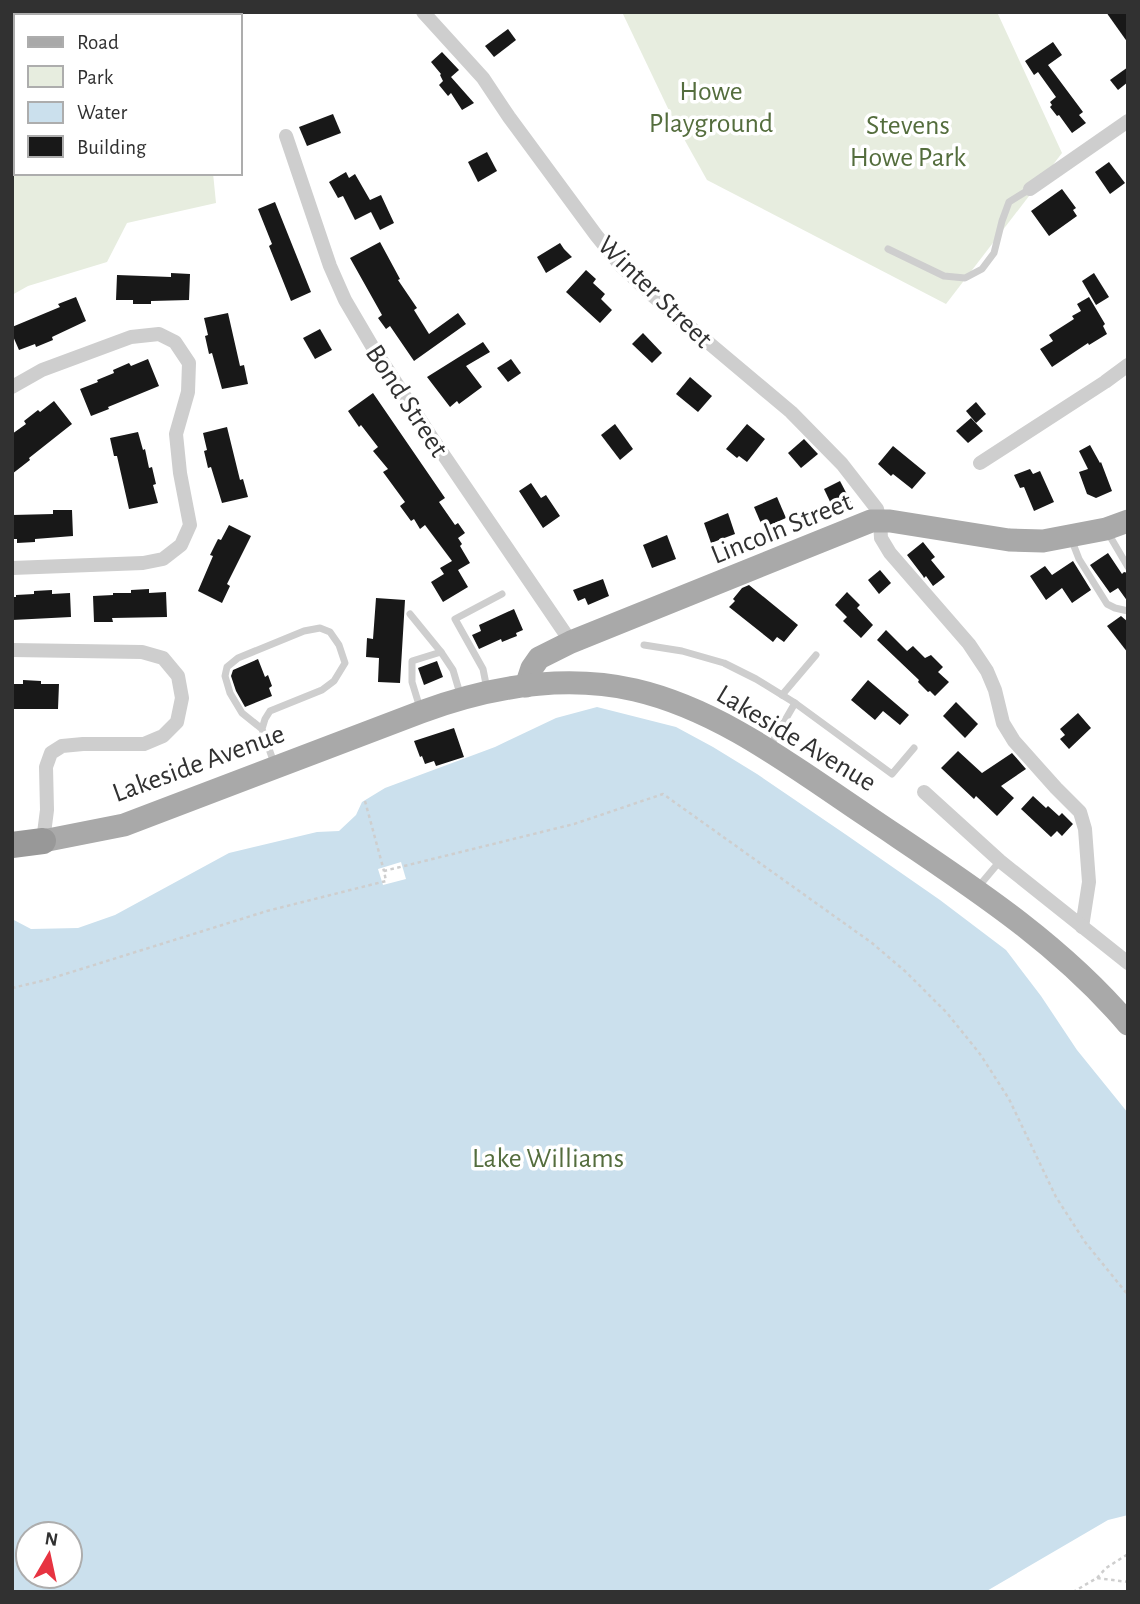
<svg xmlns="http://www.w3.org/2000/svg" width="1140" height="1604" font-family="'Alegreya Sans',sans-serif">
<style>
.green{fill:#e7eddf}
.water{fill:#cbe0ed;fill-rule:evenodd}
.pier{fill:#fff}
.building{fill:#181818}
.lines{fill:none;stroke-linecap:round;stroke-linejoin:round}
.path{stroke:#cecece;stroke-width:2.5;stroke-dasharray:3.5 3.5;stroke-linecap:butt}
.lane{stroke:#cecece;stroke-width:7}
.street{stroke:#cecece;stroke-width:14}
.primary{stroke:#a9a9a9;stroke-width:23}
.highway{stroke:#989898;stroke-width:26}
.labels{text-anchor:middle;stroke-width:7;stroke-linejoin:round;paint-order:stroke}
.park-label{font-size:28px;fill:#546d3d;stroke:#fff}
.street-label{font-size:28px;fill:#313131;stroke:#fff}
</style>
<rect width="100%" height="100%" fill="#fff"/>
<!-- green -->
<g class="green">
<polygon points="12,12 189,12 189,16 16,16 16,173 213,173 216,203 127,223 107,262 28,286 12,295"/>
<polygon points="622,12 997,12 1062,153 946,304 707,180 674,121"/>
</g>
<!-- water -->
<path class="water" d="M597 707 676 727 713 747 757 774 845 834 940 900 1006 950 1041 996 1077 1050 1128 1113V1515L1108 1520 985 1592H12V919L31 929 78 928 115 915 229 853 317 832 339 831 356 815 362 802 385 788 495 747 556 718ZM28 1534H70V1576H28Z"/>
<!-- pier -->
<polygon class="pier" points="401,862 406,879 383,885 378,869"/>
<!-- building -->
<g class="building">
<polygon points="1106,12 1128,12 1128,43"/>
<polygon points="508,29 516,40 494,57 485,46"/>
<polygon points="1053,42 1062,55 1048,65 1083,112 1079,115 1086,123 1072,133 1059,115 1057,116 1050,107 1052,105 1050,102 1056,97 1038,72 1034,75 1025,61"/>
<polygon points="442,52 459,70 451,77 474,103 462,110 451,93 448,96 439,85 443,81 440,75 441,74 431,62"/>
<polygon points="1128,67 1128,82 1118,90 1110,80"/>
<polygon points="333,114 341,133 307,146 299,127"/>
<polygon points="487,152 497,171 478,182 468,162"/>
<polygon points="1109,162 1125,183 1110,194 1095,172"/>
<polygon points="346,172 349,178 355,174 370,200 381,195 394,223 380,230 371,212 355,220 343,196 338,198 329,182"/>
<polygon points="1062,189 1076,208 1073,210 1077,216 1049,236 1031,211"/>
<polygon points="275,202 311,292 291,301 269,246 272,244 258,209"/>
<polygon points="380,242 400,279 398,280 417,308 414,310 429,334 458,313 466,324 414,361 390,326 386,329 378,318 382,315 350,258"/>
<polygon points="560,243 564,249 572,257 546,273 537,257"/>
<polygon points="586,270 596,279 593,283 605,294 601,299 612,310 600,323 566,292"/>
<polygon points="171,273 190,274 189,300 151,301 151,304 133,304 133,300 116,300 117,275 171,277"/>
<polygon points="1094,273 1109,297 1096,305 1082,281"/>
<polygon points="76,297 86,321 52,337 53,340 36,347 35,344 19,350 12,334 12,327 60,307 58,304"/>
<polygon points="1089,297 1105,324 1103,326 1107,334 1089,345 1088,343 1052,367 1040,349 1053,341 1049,335 1074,319 1072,316 1081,311 1077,304"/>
<polygon points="228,313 240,366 244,365 248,384 222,389 212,353 209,354 205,336 208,335 204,318"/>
<polygon points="320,329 332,350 315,359 303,338"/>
<polygon points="643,333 662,353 652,363 632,344"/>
<polygon points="483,342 490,352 466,366 482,387 459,404 457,401 450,407 427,377"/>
<polygon points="148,359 159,386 108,407 109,409 91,416 80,389 98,382 97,380 114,373 113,370 129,363 131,366"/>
<polygon points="511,359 521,373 508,382 497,368"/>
<polygon points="690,377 712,396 698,412 676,394"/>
<polygon points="373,393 445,498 439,502 455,525 458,523 465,533 458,538 462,544 460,546 470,563 458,570 468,587 443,602 431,582 444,574 440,568 452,561 425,525 420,529 414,519 411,521 400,506 405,502 383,472 388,469 373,451 378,447 361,425 359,427 348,411"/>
<polygon points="54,401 72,424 29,458 30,460 12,474 12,434 26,424 24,421 38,410 40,412"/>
<polygon points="976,402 986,414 976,423 966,411"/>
<polygon points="971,418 983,431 968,443 956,431"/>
<polygon points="615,424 633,449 620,460 601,435"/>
<polygon points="747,424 765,439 747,462 739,456 737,458 726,449"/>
<polygon points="227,427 240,480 243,479 248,497 222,503 211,467 208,468 204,451 207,450 203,433"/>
<polygon points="138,432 143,450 145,449 149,468 152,467 156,484 153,485 158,503 129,509 117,456 114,456 110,438"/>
<polygon points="804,439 818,454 801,468 788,453"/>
<polygon points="1090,445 1100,463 1101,462 1112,491 1096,498 1087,494 1079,472 1088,469 1079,451"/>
<polygon points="893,446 926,473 912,489 893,474 891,476 878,464"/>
<polygon points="1030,469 1033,474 1040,471 1054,502 1034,511 1024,487 1020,488 1014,475"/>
<polygon points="840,481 851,502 834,510 824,489"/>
<polygon points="531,483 541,498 546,495 560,516 543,528 519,491"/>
<polygon points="777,497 786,518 763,528 754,507"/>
<polygon points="53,510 72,510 73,536 35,539 35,542 17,543 17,539 12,539 12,515 53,514"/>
<polygon points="728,513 735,534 711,543 704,523"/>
<polygon points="229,525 251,536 227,584 230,586 222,603 198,591 213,556 210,555 218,539 221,540"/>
<polygon points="667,535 676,559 652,568 643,545"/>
<polygon points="923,542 935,557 931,560 945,577 933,586 926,576 924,578 923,576 907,555"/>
<polygon points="1108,553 1122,574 1124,572 1128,573 1128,602 1118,588 1110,593 1090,565"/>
<polygon points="1073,561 1091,590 1072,603 1062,588 1046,600 1030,576 1045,566 1052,575"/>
<polygon points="880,570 891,583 879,594 868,580"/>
<polygon points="603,579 609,596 588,605 585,598 578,601 573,590"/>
<polygon points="749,585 798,625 784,642 777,637 773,642 729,607 735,601 733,599 742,588"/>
<polygon points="149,589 149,593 166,592 167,617 112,618 113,622 94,622 93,596 113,595 113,593 131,593 131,590"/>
<polygon points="52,590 52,594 70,593 71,617 12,620 12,597 16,597 16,595 34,594 34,591"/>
<polygon points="847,592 860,605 857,608 873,625 861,638 843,621 847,617 835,605"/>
<polygon points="376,598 405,600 400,683 378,682 379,658 366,657 367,638 373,639"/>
<polygon points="514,609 523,630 516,633 517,636 502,642 501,639 479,649 472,635 481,631 479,625"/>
<polygon points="1121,616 1128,622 1128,653 1107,626"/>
<polygon points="886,630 907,651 913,646 925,658 931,655 943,667 938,672 949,682 935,696 930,691 928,692 918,682 919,680 877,640"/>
<polygon points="258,659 265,677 268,675 272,686 269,688 272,696 245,707 236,691 231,676 233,670"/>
<polygon points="437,661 443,677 424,685 418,668"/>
<polygon points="23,680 41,681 41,684 59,684 58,709 12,709 12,684 23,684"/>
<polygon points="868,680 909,715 900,725 883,711 875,720 851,700"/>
<polygon points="956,702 978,724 965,738 943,716"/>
<polygon points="1078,713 1091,728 1069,749 1060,739 1065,735 1060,729"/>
<polygon points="454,728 464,757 436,766 434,761 425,764 422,756 420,757 414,741"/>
<polygon points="958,751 982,773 1012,753 1026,769 1001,786 1014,798 997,816 976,796 974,799 941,768"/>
<polygon points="1033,796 1046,808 1048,806 1059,816 1062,813 1073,824 1062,836 1057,831 1051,837 1021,809"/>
</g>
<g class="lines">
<!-- path -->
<g class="path">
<polyline points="365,801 384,871"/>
<polyline points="12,988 46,980 267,911 386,881 384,871 574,824 663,794 872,943 906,972 947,1013 980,1054 1009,1099 1056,1197 1085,1242 1128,1295"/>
<polyline points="1097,1578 1106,1568 1128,1554"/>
<polyline points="1073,1592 1097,1578 1128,1582"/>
</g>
<!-- lane -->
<g class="lane">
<polyline points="888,249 944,276 965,278 982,269 994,253 1002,221 1009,202 1030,189"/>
<polyline points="1108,533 1128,567"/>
<polyline points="1072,541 1079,559 1107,604 1115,608 1128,611"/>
<polyline points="410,614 441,652"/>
<polyline points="644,645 682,651 724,663 756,679 795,703 892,774 914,748"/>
<polyline points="487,689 483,669 455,619 502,594"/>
<polyline points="782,695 816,655"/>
<polyline points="420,708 412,682 412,661 441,652 453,670 461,697"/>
<polyline points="262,729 265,719 270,711 322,690 334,681 345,663 339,645 330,632 320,628 304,631 238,658 227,667 225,676 230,693 242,713 262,729 274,763"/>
<polyline points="769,748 795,703"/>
<polyline points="979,886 1000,861"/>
</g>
<!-- street -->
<g class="street">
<polyline points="423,12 483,78 509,117 596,235 621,266 653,296 791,412 842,464 877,509 880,521 881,538 890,553 969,644 987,671 995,690 1003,723 1014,741 1056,788 1080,812 1085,829 1089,882 1082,927"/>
<polyline points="286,136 330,266 345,300 372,346 432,438 571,642"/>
<polyline points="1030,189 1128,121"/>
<polyline points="12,387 42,370 131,337 159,334 175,342 189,363 188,392 176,434 180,473 190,525 181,545 163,559 143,563 12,568"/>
<polyline points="980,463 1105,382 1128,365"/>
<polyline points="12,650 142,652 163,658 178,676 182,698 177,722 163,736 144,744 83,744 62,746 51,753 46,767 47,810 43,841"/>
<polyline points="924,792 1000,861 1128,963"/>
</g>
<!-- primary -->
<g class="primary">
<polyline points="526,686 532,668 539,658 571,642 871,521 890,521 1009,540 1043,541 1106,529 1128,521"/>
<path d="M43 841 124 825 421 712C489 687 564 674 635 690 721 710 795 768 867 816 960 879 1055 938 1128 1024"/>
</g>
<!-- highway -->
<polyline class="highway" points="12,845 43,841"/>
</g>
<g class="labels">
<!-- park labels -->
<g class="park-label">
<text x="711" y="100">Howe<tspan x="711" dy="32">Playground</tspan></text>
<text x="908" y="134">Stevens<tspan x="908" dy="32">Howe Park</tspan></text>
<text x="548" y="1167">Lake Williams</text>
</g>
<!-- street labels -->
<g class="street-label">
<text transform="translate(656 291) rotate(44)" y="10">Winter Street</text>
<text transform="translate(408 400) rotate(57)" y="10">Bond Street</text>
<text transform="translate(781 527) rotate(-22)" y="10">Lincoln Street</text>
<text transform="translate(797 737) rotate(31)" y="10">Lakeside Avenue</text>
<text transform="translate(198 762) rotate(-20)" y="10">Lakeside Avenue</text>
</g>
</g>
<!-- border -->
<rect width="1140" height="1604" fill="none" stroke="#313131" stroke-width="28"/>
<!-- legend -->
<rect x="14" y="14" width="228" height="161" fill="#ffffff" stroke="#adadad" stroke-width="2"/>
<rect x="28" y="37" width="35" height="10" fill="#a9a9a9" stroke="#adadad" stroke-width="2"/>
<text x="77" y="49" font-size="21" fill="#313131">Road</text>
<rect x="28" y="66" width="35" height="21" fill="#e7eddf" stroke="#adadad" stroke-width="2"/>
<text x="77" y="84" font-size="21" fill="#313131">Park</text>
<rect x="28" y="102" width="35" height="21" fill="#cbe0ed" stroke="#adadad" stroke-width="2"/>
<text x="77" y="119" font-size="21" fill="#313131">Water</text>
<rect x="28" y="136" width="35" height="21" fill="#181818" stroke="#adadad" stroke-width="2"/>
<text x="77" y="154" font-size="21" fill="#313131">Building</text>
<!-- north arrow -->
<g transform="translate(49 1555) rotate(9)"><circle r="33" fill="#ffffff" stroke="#adadad" stroke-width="2"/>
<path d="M0-5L12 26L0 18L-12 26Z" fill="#e73341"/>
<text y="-10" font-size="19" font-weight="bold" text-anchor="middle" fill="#313131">N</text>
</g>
</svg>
